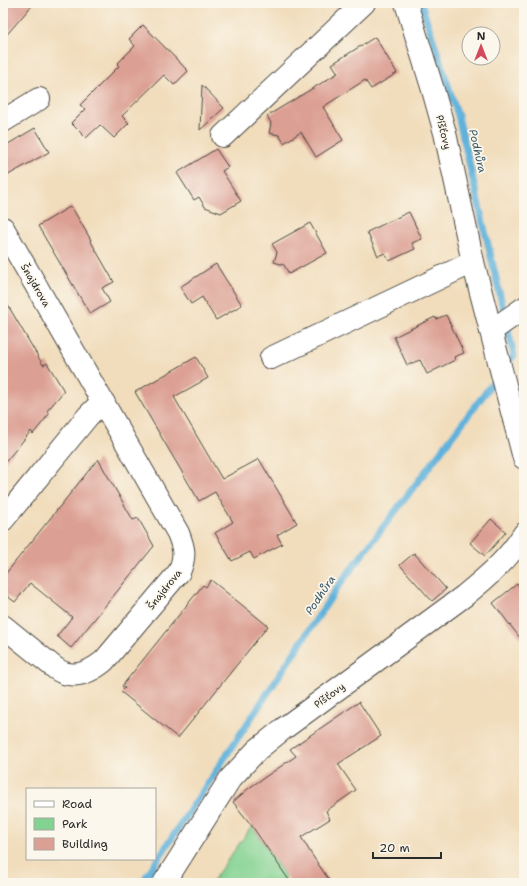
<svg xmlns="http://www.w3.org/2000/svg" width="527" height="886" font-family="'Shantell Sans',sans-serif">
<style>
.green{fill:#83d292;stroke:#577e5e}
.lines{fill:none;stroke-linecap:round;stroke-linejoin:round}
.stream{stroke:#60b2db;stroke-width:7}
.building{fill:#dc9f93}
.minor-casing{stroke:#494641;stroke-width:24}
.minor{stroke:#fff;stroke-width:22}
.labels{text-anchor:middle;stroke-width:3.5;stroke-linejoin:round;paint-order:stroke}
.street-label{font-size:10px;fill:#2b2b2b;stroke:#fbf7ec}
.water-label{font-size:11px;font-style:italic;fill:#3e5a69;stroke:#fbf7ec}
</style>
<rect width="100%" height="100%" fill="#fbf7ec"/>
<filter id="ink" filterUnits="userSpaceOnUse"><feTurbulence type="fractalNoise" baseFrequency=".025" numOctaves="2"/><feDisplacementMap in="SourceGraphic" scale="8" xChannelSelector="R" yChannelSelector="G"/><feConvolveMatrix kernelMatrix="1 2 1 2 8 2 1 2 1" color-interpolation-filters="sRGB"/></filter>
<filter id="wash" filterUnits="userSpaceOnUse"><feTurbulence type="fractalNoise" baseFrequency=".012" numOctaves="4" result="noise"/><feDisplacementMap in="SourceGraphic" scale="16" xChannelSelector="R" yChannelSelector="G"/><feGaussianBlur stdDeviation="0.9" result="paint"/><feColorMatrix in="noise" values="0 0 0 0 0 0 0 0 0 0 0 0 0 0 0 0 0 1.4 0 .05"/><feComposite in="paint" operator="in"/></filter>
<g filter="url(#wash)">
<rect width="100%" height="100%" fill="#f1ddbc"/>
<!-- green -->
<polygon class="green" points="252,826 284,874 287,883 211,883"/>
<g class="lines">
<!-- stream -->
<g class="stream">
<polyline points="421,3 458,116 503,308"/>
<polyline points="504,368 514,355 507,326"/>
<polyline points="142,883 337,588 498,376"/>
</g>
</g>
<g id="blocks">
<!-- building -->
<g class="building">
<polygon points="3,3 34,3 3,39"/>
<polygon points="143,25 188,71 174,85 164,75 122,116 129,123 114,138 100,125 86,138 71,123 85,109 80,105 119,66 117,64 135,46 129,39"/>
<polygon points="375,37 397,73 371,89 365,80 323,107 343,140 316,157 301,132 284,143 279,135 269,133 271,123 267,116 338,73 332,64"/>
<polygon points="202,85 224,108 200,130"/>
<polygon points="35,128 49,152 3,178 3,147"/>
<polygon points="216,149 228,167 222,171 241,201 221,213 205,207 199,197 194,200 177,173"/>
<polygon points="71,206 91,240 90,240 114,282 102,288 110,302 90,314 38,226"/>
<polygon points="409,212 422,239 412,243 415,249 389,261 385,253 378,256 367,232"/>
<polygon points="310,223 327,253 289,274 284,265 274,262 277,252 272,244"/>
<polygon points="216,264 242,305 216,320 202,297 191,304 180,287"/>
<polygon points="3,297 43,365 47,363 64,391 47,411 49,414 42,423 33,434 31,431 3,465"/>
<polygon points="446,315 464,353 454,357 455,360 427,374 420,360 407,365 394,337 435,317 436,319"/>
<polygon points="196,357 208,378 174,397 222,479 259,459 297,523 277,535 282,544 254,559 250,552 232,561 215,533 233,522 215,492 199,501 135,392"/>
<polygon points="98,459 133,520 138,518 154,546 71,648 57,636 72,617 30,583 15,602 3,593 3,577"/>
<polygon points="491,519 506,532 485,556 470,543"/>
<polygon points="414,553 446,589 432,601 400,565"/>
<polygon points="211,580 268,626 178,738 121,692 125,688 122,686 203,585 206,587"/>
<polygon points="517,584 524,593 524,643 493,603"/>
<polygon points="359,702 381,736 338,764 356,790 326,811 330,819 301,837 312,855 331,883 291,883 252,826 233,802 249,788 296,756 290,749"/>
</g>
</g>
</g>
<g filter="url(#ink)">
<use href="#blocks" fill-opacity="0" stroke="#494641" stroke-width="1"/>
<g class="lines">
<!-- minor casing -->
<g class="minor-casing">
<g id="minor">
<polyline points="406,3 433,90 445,133 473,262 524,458"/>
<polyline points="3,121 39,99"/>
<polyline points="223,136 364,3"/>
<path d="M3 228 178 533C184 548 186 556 179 572L104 661C93 670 79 678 64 673 61 672 58 670 55 668L3 626"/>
<polyline points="491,331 524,308"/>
<polyline points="271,358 473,262"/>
<polyline points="3,520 88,416 96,408 104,403"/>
<path d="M164 883 230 779 257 750 283 729 464 596C486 578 509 559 524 534"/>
</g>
</g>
<!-- minor -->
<use href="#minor" class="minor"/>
</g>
</g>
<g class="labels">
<!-- street labels -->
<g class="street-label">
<text transform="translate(444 132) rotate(76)" y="4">Píšťovy</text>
<text transform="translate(36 285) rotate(60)" y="4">Šnajdrova</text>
<text transform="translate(164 589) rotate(-51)" y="4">Šnajdrova</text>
<text transform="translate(329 695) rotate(-36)" y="4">Píšťovy</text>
</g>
<!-- water labels -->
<g class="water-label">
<text transform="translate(478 151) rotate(77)" y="4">Podhůra</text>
<text transform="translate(320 595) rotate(-56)" y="4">Podhůra</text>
</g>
</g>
<!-- margin -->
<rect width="527" height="886" fill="none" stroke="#fbf7ec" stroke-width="16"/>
<!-- legend -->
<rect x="26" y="788" width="130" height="72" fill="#fbf7ec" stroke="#a8a59f"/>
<rect x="34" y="801" width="20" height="6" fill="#ffffff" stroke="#a8a59f"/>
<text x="62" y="808" font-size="12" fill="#2b2b2b">Road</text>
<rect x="34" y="818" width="20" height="12" fill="#83d292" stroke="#a8a59f"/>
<text x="62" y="828" font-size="12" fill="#2b2b2b">Park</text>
<rect x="34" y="838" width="20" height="12" fill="#dc9f93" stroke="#a8a59f"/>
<text x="62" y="848" font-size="12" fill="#2b2b2b">Building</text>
<!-- north arrow -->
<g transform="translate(481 46)"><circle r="19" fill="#fbf7ec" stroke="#a8a59f"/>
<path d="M0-3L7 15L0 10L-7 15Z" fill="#d1495b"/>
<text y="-6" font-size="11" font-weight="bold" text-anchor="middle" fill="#2b2b2b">N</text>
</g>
<!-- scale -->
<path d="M373 852v6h68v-6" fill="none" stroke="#2b2b2b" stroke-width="2"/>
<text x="379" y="852" font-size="12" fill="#2b2b2b" stroke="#fbf7ec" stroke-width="3" paint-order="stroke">20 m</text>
</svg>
